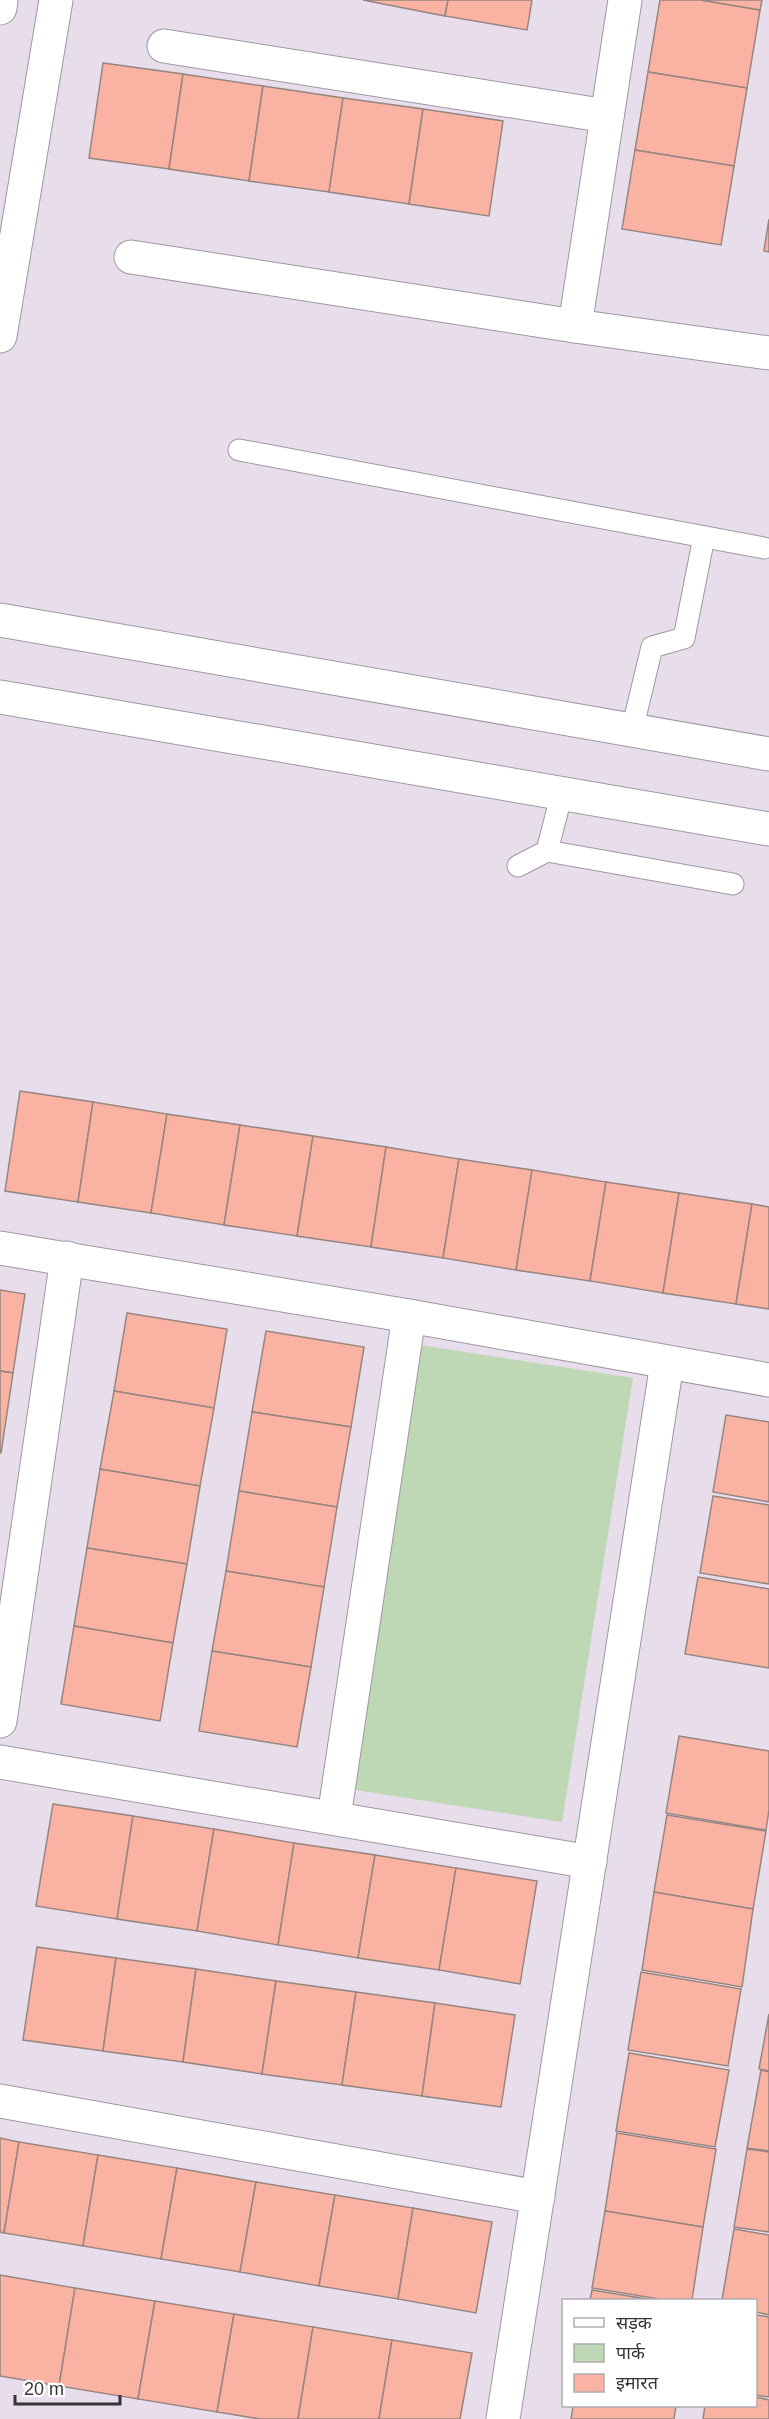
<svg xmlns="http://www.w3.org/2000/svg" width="769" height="2419" font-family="Helvetica,'Noto Sans Devanagari',sans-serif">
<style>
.green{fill:#bed8b5}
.building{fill:#fab3a2;stroke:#968581;stroke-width:1.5}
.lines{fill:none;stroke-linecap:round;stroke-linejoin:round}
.lane-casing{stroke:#a197a4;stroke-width:23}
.street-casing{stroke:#a197a4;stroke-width:35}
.secondary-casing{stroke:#a197a4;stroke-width:35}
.lane{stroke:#fff;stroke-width:21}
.street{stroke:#fff;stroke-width:33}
.secondary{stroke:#fff;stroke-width:33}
</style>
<rect width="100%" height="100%" fill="#e7ddeb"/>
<!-- green -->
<polygon class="green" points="420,1345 633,1378 562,1822 349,1789"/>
<!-- building -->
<g class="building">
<polygon points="363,0 448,0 445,16"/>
<polygon points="448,0 532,0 527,30 445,16"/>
<polygon points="660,0 701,0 760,10 747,88 648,72"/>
<polygon points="701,0 762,0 760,10"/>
<polygon points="103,63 183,74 169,169 89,158"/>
<polygon points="648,72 747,88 734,166 635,150"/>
<polygon points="183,74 263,86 249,181 169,169"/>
<polygon points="263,86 343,98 329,192 249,181"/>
<polygon points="343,98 423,109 409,204 329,192"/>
<polygon points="423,109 503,121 489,216 409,204"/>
<polygon points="635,150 734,166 721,245 622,229"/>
<polygon points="769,219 769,252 764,251"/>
<polygon points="20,1091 93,1102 78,1202 5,1191"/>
<polygon points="93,1102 167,1114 151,1213 78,1202"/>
<polygon points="167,1114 240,1125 224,1225 151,1213"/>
<polygon points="240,1125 313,1136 297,1236 224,1225"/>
<polygon points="313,1136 386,1147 371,1247 297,1236"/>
<polygon points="386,1147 459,1159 443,1258 371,1247"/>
<polygon points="459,1159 532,1170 516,1270 443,1258"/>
<polygon points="532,1170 606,1182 590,1281 516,1270"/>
<polygon points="606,1182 679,1193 663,1293 590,1281"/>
<polygon points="679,1193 752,1204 736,1304 663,1293"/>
<polygon points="752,1204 769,1207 769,1309 736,1304"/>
<polygon points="0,1290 25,1294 13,1373 0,1371"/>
<polygon points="127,1313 227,1329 214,1408 114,1391"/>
<polygon points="266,1331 364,1347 351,1427 252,1412"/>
<polygon points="0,1371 13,1373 1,1453 0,1453"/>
<polygon points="114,1391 214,1408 200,1486 100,1469"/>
<polygon points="252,1412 351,1427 337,1507 239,1491"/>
<polygon points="726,1415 769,1422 769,1502 713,1492"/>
<polygon points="100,1469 200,1486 187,1564 87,1548"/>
<polygon points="239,1491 337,1507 324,1587 226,1571"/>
<polygon points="713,1496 769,1505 769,1584 700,1573"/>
<polygon points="87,1548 187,1564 173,1643 74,1626"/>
<polygon points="226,1571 324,1587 311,1667 212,1651"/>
<polygon points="698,1577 769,1589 769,1668 685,1654"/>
<polygon points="74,1626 173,1643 160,1721 61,1704"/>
<polygon points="212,1651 311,1667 297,1747 199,1731"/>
<polygon points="679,1736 769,1751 769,1810 766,1830 666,1813"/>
<polygon points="53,1804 133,1816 117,1919 36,1906"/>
<polygon points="667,1815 766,1831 753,1909 654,1892"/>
<polygon points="133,1816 214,1829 197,1931 117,1919"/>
<polygon points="214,1829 294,1843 278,1945 197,1931"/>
<polygon points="294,1843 375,1855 358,1958 278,1945"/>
<polygon points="375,1855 456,1868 439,1970 358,1958"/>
<polygon points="456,1868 537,1881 520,1984 439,1970"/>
<polygon points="654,1892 753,1909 742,1987 642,1970"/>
<polygon points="37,1947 116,1958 103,2051 23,2040"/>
<polygon points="116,1958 196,1969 183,2062 103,2051"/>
<polygon points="196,1969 276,1981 262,2074 183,2062"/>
<polygon points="641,1972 741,1989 728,2066 628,2050"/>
<polygon points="276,1981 356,1992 342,2085 262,2074"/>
<polygon points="356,1992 435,2003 422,2096 342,2085"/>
<polygon points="435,2003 515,2015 501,2107 422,2096"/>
<polygon points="769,2014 769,2071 759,2069"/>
<polygon points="629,2053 729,2070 715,2147 616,2131"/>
<polygon points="761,2070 769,2072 769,2151 747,2148"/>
<polygon points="617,2133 716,2149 703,2227 605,2211"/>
<polygon points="0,2138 19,2142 4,2233 0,2232"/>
<polygon points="19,2142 98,2155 83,2246 4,2233"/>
<polygon points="747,2149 769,2152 769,2232 734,2227"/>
<polygon points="98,2155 177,2168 161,2259 83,2246"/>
<polygon points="177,2168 256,2182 240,2272 161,2259"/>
<polygon points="256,2182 335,2195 319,2286 240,2272"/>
<polygon points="335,2195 413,2208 398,2299 319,2286"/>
<polygon points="413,2208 492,2222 476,2313 398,2299"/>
<polygon points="605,2211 703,2227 692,2300 665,2300 592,2288"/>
<polygon points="734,2229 769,2235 769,2315 756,2312 756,2300 722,2300"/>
<polygon points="0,2275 75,2288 59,2386 0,2376"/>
<polygon points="75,2288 155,2301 138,2399 59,2386"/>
<polygon points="592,2290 653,2300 590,2300"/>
<polygon points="155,2301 234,2314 217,2412 138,2399"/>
<polygon points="234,2314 313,2327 298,2419 260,2419 217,2412"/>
<polygon points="756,2315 769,2317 769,2397 756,2395"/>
<polygon points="313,2327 392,2340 379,2419 298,2419"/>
<polygon points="392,2340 472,2353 460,2419 379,2419"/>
<polygon points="756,2397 769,2400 769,2419 703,2419 705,2406 756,2406"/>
<polygon points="573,2406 676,2406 674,2419 571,2419"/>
</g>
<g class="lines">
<!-- lane casing -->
<g class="lane-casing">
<g id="lane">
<polyline points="239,450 764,548"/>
<polyline points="632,730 652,647 684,638 704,537"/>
<polyline points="547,851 562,793"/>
<polyline points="518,866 547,851 733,884"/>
</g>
</g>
<!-- street casing -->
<g class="street-casing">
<g id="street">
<polyline points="164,46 607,116"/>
<polyline points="131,257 575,326 769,353"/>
<polyline points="575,326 625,0"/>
<polyline points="0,1248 409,1316 769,1380"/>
<polyline points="0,1721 67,1258"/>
<polyline points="0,1762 590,1862"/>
<polyline points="334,1817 409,1316"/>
<polyline points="0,2101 538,2197"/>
<polyline points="503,2419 667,1363"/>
</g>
</g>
<!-- secondary casing -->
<g class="secondary-casing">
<g id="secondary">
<polyline points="0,8 1,0"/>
<polyline points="0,336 56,0"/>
<polyline points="0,620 769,754"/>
<polyline points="0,697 769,829"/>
</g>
</g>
<!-- lane -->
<use href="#lane" class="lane"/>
<!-- street -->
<use href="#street" class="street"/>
<!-- secondary -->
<use href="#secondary" class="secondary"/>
</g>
<!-- legend -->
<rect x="562" y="2299" width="195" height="108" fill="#ffffff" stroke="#afadb0" stroke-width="1.5"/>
<rect x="574" y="2318" width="30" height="9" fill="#ffffff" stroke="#afadb0" stroke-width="1.5"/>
<text x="616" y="2329" font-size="18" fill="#373339">सड़क</text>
<rect x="574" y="2344" width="30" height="18" fill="#bed8b5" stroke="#afadb0" stroke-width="1.5"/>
<text x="616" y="2359" font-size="18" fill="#373339">पार्क</text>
<rect x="574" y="2374" width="30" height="18" fill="#fab3a2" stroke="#afadb0" stroke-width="1.5"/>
<text x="616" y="2389" font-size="18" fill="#373339">इमारत</text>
<!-- scale -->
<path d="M15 2395v9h105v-9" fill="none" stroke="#373339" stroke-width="3"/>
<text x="24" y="2395" font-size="18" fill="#373339" stroke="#ffffff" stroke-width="4.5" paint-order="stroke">20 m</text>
</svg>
